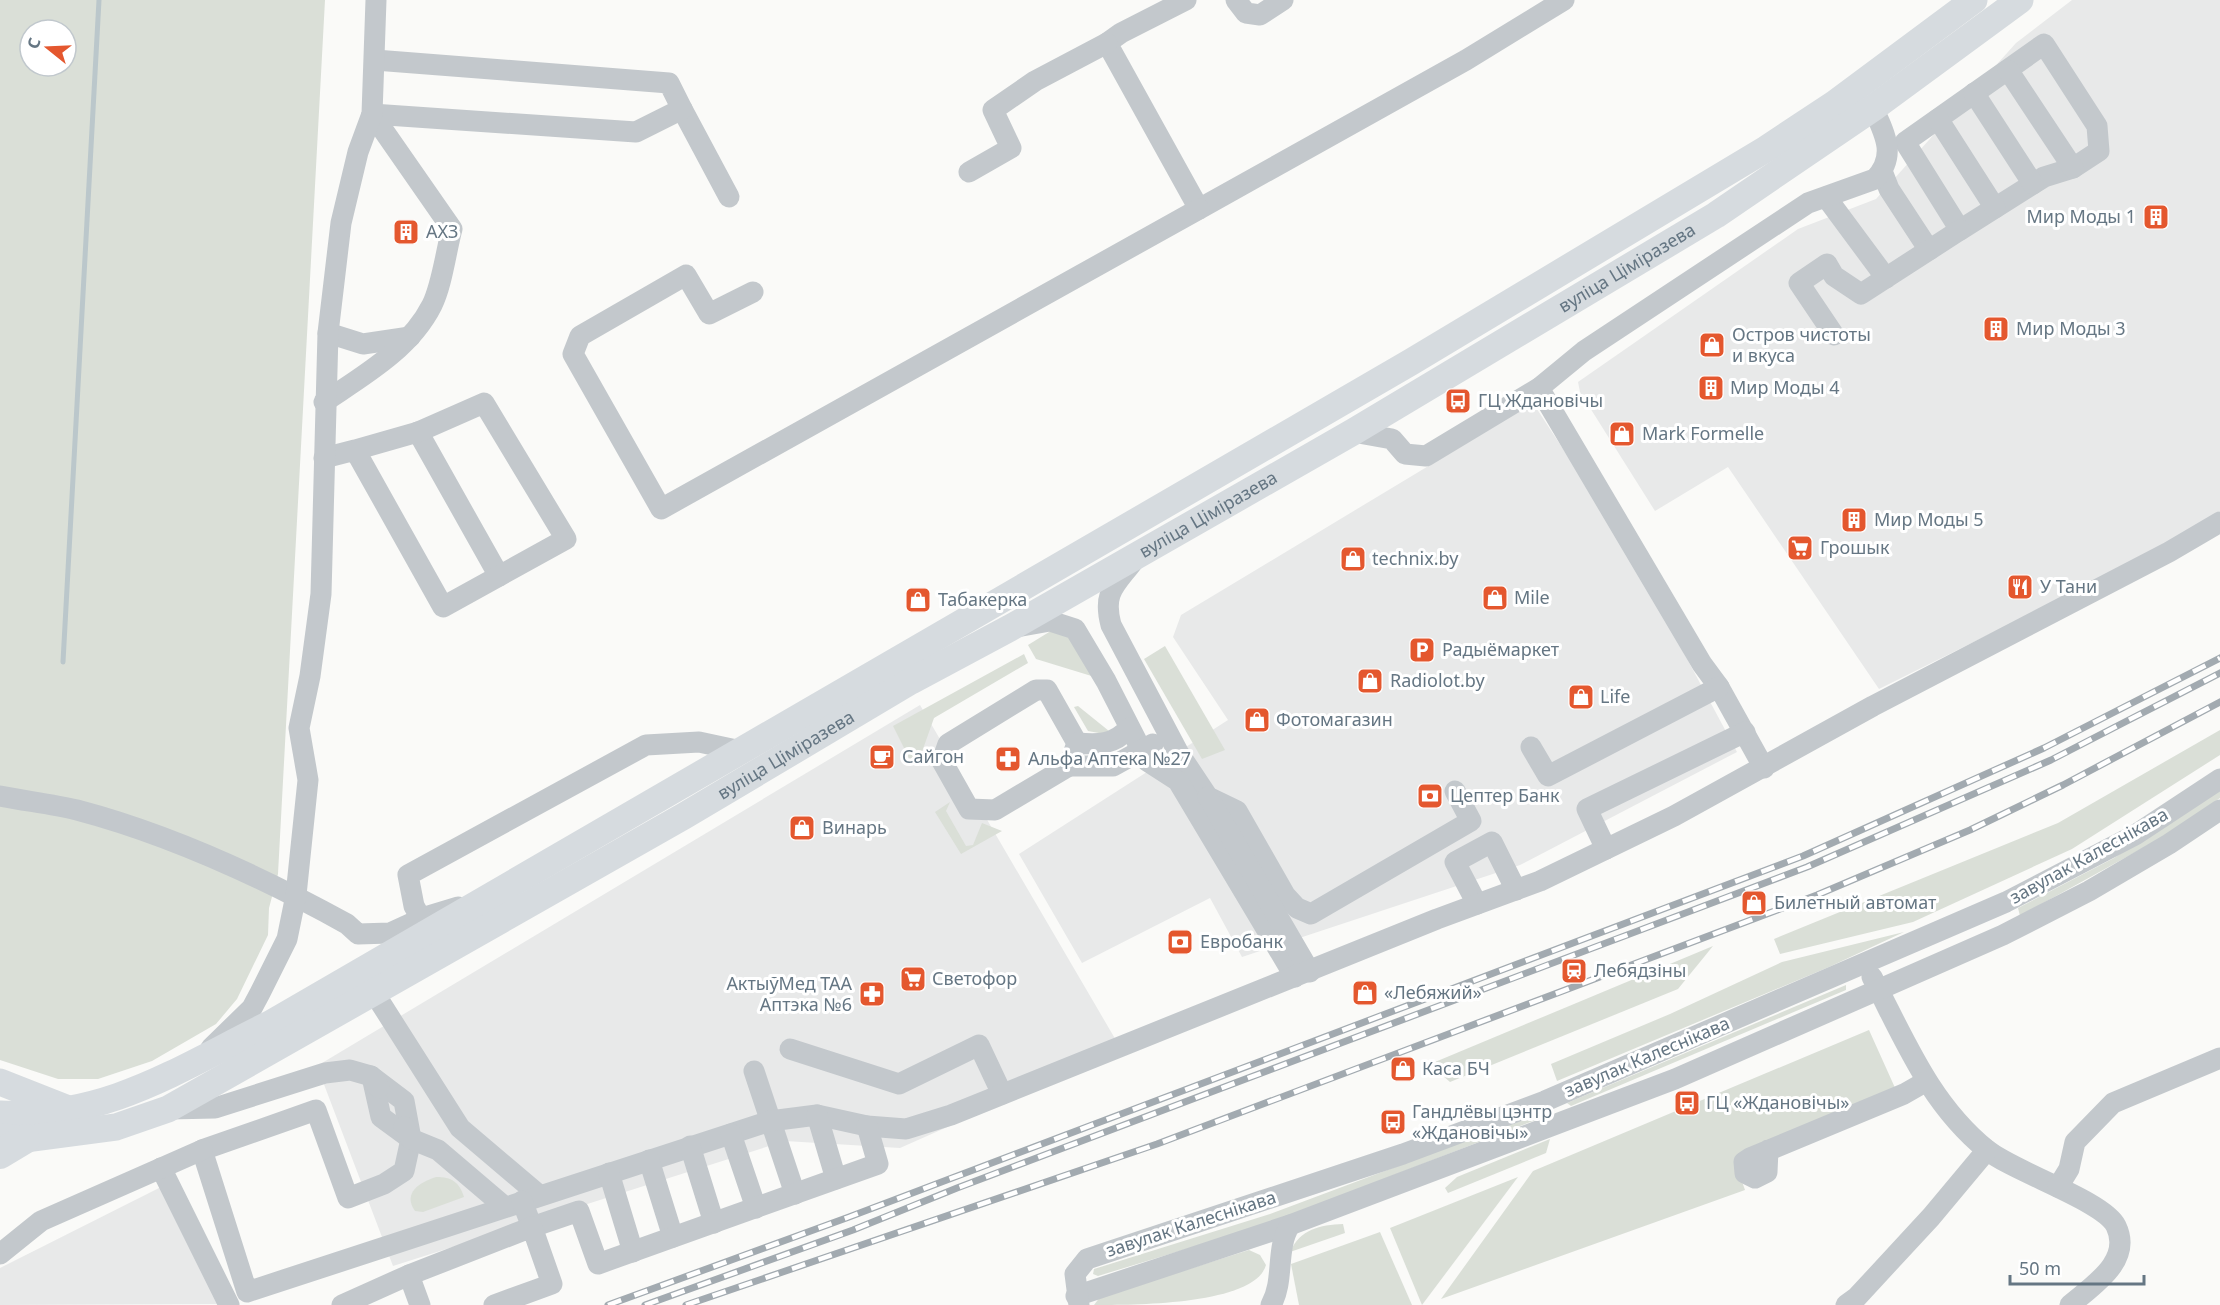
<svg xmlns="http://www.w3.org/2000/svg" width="2220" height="1305" font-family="'Noto Sans',sans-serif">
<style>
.built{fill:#e8e9e9}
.green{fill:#dadfd7;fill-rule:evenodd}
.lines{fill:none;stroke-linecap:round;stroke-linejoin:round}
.stream{stroke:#bbc7cb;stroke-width:5}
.minor{stroke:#c3c8cc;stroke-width:21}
.major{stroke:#d6dbdf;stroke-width:27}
.highway{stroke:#d6dbdf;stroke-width:30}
.rail-casing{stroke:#a2aab0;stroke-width:7}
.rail{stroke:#fff;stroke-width:4.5;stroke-dasharray:14;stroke-linecap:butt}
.labels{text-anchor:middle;stroke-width:6;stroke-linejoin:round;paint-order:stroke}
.poi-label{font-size:18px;fill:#657683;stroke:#fff;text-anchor:start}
.street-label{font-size:18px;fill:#657683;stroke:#fff}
</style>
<rect width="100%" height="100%" fill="#fafaf8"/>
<!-- built -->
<g class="built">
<polygon points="2072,0 2220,0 2220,511 2173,543 1879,689 1728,467 1655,511 1580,392 1578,382 1798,229 1876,199 2016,43"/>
<polygon points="1533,403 1627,547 1737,752 1520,865 1242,957 1210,898 1082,963 1019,854 1228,720 1173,637 1181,615"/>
<polygon points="920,705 1117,1042 979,1113 900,1148 785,1141 393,1266 317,1066"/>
<polygon points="163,1186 218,1304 0,1305 0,1268"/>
</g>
<!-- green -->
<g class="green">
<path d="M0 0H325L278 874 269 908 268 935 237 999 216 1024 152 1061 98 1079H58L0 1060ZM30 30H66V66H30Z"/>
<polygon points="1054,629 1064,630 1098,678 1036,659 1028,645"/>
<polygon points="1165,646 1225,750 1202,759 1144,659"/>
<polygon points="1024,654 1028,663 934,718 918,763 911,762 893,726"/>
<polygon points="1078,706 1109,731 1104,734 1088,731 1074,707"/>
<polygon points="2220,730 2220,755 2072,849 1913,922 1780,954 1774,939 2058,823"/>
<polygon points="2220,789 2220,798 2170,833 2020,916 2018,908 2114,858"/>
<polygon points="950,802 946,811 966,846 973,845 982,823 1002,831 961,854 935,812"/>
<polygon points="1904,932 1829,967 1557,1081 1551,1064 1670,1014 1782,962"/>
<polygon points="1713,946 1678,989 1450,1082 1434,1068 1435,1062"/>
<polygon points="1846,985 1846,990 1571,1106 1567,1103"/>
<polygon points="1869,1030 1896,1090 1734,1159 1745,1190 1441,1299 1533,1171"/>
<polygon points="1537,1114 1538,1119 1268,1224 1098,1276 1093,1274 1094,1269 1270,1214"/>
<polygon points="1550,1139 1546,1153 1448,1193 1445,1188 1457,1177"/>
<path d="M436 1177C452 1177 459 1182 464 1197L423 1212 415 1211C402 1193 420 1182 436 1177Z"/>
<polygon points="1518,1177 1422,1305 1390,1228"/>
<path d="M1343 1224 1345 1233 1290 1252C1300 1229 1320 1225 1343 1224Z"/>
<polygon points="1380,1232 1412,1305 1299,1305 1291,1264"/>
<path d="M1249 1250 1260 1255 1266 1265C1255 1305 1134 1305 1094 1305L1100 1297Z"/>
</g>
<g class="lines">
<!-- stream -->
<polyline class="stream" points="63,662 99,0"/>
<!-- minor -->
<g class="minor">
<polyline points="1186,0 1121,33 1107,43 1199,209 1466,60 1564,0"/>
<polyline points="1236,0 1246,13 1260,15 1283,0"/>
<polygon points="2044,44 2097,126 2099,151 2073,168 2044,177 1960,230 1905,142"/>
<polyline points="2008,70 2073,168"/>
<polyline points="1974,93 2033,184"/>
<polyline points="682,109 729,197"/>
<polyline points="372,114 636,132 682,109 669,83 375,60"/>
<polyline points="1938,119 1995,208"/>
<polyline points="1882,171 1889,189 1929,250"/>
<polyline points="969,172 1011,148 993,110 1035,81 1107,43"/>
<polyline points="1826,197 1886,278"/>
<polyline points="753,292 709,314 686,275 580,336 573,354 661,509 1199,209"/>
<polyline points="328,333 363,344 410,337"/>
<polyline points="1834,335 1799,283 1827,264 1834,276 1861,294 1960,230"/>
<polyline points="1539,388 1702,664 1719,687 1764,768"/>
<path d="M324 402C364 375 410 349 432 305 442 285 446 251 452 229L372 114"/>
<polyline points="418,432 499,576"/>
<path d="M1353 432 1392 439 1405 454 1426 456 1539 388 1584 351 1808 203 1875 179C1897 156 1885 134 1873 108"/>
<polyline points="324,458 355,450 443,607 566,539 484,403 418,432 355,450"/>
<path d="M1135 559C1116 585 1102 591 1111 625L1178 752 1208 797 1237 811 1285 895 1297 908 1311 914 1471 821 1455 791"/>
<polyline points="1022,626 1050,621 1075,629 1106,681 1147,761 1178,781 1295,977"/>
<polygon points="1036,690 1047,690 1077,743 1069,766 995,810 969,809 942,761 948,744"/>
<path d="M1077 743C1098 745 1114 745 1129 728"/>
<polyline points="1531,747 1548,776 1719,687"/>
<polyline points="1069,766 1113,766 1153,744"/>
<path d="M0 796C25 801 52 804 77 810 172 835 262 877 347 924L358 934 390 933 425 917 458 907"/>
<polyline points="1208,797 1310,972"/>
<polyline points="1606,849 1587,809 1745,732"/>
<polyline points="1477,904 1455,862 1492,842 1516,890"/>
<polyline points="427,929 414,906 408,875 646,745 699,742 741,751"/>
<path d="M1872 977C1905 1040 1930 1104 1987 1150 2014 1172 2104 1201 2116 1226 2133 1261 2092 1286 2070 1305"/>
<polyline points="361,987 373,991 460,1128 539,1195"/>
<polyline points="211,1048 252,1008 260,993 287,939 296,895 308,780 299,728 310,676 321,594 328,333 341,223 358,152 372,114 376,0"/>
<polyline points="790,1049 899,1084 979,1045 1002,1094"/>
<polyline points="754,1071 795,1194"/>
<polyline points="371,1076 404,1101 411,1139 404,1171 384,1184 348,1198 316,1110 202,1150 247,1292 770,1121 817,1115 867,1126 906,1129 951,1115 1437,919 1540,881 1674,816 1873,706 2169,552 2220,522"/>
<polyline points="372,1077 381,1117 411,1139"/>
<polyline points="169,1109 215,1108 325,1073 350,1070 371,1076 379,1088"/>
<polyline points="817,1115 836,1179"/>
<polyline points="404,1127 411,1139 438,1150 505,1207"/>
<polyline points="731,1134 756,1208"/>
<polyline points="690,1146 714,1223"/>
<polyline points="1768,1150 1767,1172 1755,1178 1745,1173 1744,1162 1750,1158 1904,1094 1925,1082"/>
<polyline points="649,1160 673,1237"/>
<polyline points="161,1168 229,1305"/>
<polyline points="609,1173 633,1252"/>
<polyline points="2058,1187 2069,1169 2075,1142 2113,1103 2220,1058"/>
<polyline points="522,1201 532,1227 579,1211 598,1264 878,1164 867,1126"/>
<polyline points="0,1254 41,1221 202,1150"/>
<polyline points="409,1275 532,1227 552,1284 494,1305"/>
<polyline points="1076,1296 1290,1225 1675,1079 2003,935 2089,891 2169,844 2220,810"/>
<polyline points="342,1305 409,1275 420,1305"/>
<polyline points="1079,1305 1075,1274 1087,1259 1403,1154 1545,1101 2006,902 2135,835 2220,779"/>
<path d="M1271 1305C1285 1280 1275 1249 1290 1225"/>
<polyline points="1846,1305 1857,1297 1931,1217 1987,1150"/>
</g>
<!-- major -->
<g class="major">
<polyline points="0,1082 66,1108"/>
<path d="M0 1114C107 1119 178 1069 270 1024L1411 362 1766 149 1834 104 1974 0"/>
<path id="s1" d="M4 1137 25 1139 116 1127 168 1109 244 1066 684 816 911 681 1010 628 1353 432 1716 215 1873 108 2020 0"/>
</g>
<!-- highway -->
<polyline class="highway" points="0,1154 25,1139"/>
<!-- rail casing -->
<g class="rail-casing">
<g id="rail">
<polyline points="608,1305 849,1217 1803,856 2044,748 2220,658"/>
<polyline points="645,1305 853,1230 957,1188 1807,867 2051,760 2220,673"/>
<polyline points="686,1305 1157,1144 1817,895 1970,830 2063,785 2220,702"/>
</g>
</g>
<!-- rail -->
<use href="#rail" class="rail"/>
</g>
<!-- icons -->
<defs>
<g id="building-square" transform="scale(1.35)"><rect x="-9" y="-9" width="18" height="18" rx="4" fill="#e4572e" stroke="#fff"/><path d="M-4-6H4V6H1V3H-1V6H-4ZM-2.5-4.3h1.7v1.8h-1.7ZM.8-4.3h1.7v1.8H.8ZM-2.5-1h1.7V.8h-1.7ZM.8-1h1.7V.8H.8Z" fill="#fff"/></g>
<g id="shop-square" transform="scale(1.35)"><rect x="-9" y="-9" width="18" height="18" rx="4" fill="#e4572e" stroke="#fff"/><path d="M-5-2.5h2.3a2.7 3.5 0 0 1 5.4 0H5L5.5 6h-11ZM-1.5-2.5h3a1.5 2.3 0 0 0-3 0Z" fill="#fff"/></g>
<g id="bus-square" transform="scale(1.35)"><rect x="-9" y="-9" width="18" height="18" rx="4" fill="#e4572e" stroke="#fff"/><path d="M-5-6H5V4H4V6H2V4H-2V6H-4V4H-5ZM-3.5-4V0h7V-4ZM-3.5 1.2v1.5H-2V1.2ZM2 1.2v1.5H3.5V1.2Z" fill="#fff"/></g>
<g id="supermarket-square" transform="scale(1.35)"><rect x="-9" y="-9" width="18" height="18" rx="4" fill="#e4572e" stroke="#fff"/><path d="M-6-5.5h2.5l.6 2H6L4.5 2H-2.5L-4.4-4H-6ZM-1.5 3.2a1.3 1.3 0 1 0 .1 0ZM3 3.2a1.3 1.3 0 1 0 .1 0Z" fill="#fff"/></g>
<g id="restaurant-square" transform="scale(1.35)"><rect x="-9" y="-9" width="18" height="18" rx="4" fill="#e4572e" stroke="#fff"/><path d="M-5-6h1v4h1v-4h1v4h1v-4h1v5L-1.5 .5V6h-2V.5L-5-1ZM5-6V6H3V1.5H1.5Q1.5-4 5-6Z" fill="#fff"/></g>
<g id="parking-square" transform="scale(1.35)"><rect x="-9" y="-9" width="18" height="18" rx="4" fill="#e4572e" stroke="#fff"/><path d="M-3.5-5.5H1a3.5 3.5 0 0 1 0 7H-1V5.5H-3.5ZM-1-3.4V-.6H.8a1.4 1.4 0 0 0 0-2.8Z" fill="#fff"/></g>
<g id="cafe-square" transform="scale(1.35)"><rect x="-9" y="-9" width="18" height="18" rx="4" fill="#e4572e" stroke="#fff"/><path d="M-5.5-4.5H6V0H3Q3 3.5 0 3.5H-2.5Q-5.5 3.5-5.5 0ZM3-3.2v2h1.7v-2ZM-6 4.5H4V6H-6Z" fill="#fff"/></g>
<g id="pharmacy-square" transform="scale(1.35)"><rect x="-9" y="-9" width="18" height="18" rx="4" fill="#e4572e" stroke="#fff"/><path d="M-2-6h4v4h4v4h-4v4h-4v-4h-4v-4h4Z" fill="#fff"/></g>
<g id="bank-square" transform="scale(1.35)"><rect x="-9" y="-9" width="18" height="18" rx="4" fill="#e4572e" stroke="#fff"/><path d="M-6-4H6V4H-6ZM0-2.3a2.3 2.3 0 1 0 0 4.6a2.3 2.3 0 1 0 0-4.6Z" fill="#fff"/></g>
<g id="station-square" transform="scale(1.35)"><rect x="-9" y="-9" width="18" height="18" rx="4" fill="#e4572e" stroke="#fff"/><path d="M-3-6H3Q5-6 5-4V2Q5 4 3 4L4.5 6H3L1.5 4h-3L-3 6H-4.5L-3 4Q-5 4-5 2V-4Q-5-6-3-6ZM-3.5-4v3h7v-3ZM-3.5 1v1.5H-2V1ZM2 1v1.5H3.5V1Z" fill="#fff"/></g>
</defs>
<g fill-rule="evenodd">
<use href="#building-square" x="2156" y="217"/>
<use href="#building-square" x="406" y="232"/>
<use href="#building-square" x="1996" y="329"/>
<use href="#shop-square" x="1712" y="345"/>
<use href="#building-square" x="1711" y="388"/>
<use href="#bus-square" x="1458" y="401"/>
<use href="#shop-square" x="1622" y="434"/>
<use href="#building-square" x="1854" y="520"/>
<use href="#supermarket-square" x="1800" y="548"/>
<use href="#shop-square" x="1353" y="559"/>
<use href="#restaurant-square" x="2020" y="587"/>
<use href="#shop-square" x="1495" y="598"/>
<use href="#shop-square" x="918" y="600"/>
<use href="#parking-square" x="1422" y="650"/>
<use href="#shop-square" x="1370" y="681"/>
<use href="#shop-square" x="1581" y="697"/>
<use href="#shop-square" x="1257" y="720"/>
<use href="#cafe-square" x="882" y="757"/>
<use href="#pharmacy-square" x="1008" y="759"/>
<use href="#bank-square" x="1430" y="796"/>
<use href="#shop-square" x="802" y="828"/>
<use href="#shop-square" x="1754" y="903"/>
<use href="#bank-square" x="1180" y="942"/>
<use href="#station-square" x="1574" y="971"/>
<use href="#supermarket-square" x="913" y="979"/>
<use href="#shop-square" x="1365" y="993"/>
<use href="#pharmacy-square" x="872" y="994"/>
<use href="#shop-square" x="1403" y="1069"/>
<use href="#bus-square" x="1687" y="1103"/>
<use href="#bus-square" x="1393" y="1122"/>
</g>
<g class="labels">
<!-- poi labels -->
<g class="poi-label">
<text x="2136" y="223" text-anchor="end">Мир Моды 1</text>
<text x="426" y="238">АХЗ</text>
<text x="2016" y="335">Мир Моды 3</text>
<text x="1732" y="341">Остров чистоты<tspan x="1732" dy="21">и вкуса</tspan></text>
<text x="1730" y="394">Мир Моды 4</text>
<text x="1478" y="407">ГЦ Ждановічы</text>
<text x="1642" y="440">Mark Formelle</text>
<text x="1874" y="526">Мир Моды 5</text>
<text x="1820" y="554">Грошык</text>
<text x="1372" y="565">technix.by</text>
<text x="2040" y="593">У Тани</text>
<text x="1514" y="604">Mile</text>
<text x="938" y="606">Табакерка</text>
<text x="1442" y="656">Радыёмаркет</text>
<text x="1390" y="687">Radiolot.by</text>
<text x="1600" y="703">Life</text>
<text x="1276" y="726">Фотомагазин</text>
<text x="902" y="763">Сайгон</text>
<text x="1028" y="765">Альфа Аптека №27</text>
<text x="1450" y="802">Цептер Банк</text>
<text x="822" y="834">Винарь</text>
<text x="1774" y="909">Билетный автомат</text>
<text x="1200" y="948">Евробанк</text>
<text x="1594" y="977">Лебядзіны</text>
<text x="932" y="985">Светофор</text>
<text x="852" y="990" text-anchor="end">АктыўМед ТАА<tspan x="852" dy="21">Аптэка №6</tspan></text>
<text x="1384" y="999">«Лебяжий»</text>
<text x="1422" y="1075">Каса БЧ</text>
<text x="1706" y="1109">ГЦ «Ждановічы»</text>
<text x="1412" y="1118">Гандлёвы цэнтр<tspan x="1412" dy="21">«Ждановічы»</tspan></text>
</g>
<!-- street labels -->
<g class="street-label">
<text dy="6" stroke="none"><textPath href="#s1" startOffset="1852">вуліца Ціміразева</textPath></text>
<text dy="6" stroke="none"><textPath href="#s1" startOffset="1366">вуліца Ціміразева</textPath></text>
<text dy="6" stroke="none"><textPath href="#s1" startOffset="880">вуліца Ціміразева</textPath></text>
<text transform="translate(2089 856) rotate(-29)" y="6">завулак Калеснікава</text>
<text transform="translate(1647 1057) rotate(-23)" y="6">завулак Калеснікава</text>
<text transform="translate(1191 1224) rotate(-18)" y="6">завулак Калеснікава</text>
</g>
</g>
<!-- north arrow -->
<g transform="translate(48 48) rotate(288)"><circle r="28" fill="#ffffff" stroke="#c1c8cd" stroke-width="1.5"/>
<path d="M0-4.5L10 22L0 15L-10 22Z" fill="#e4572e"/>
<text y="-9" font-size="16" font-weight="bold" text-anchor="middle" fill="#657683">С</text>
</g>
<!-- scale -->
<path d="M2010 1275v9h134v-9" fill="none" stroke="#657683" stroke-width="3"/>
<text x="2019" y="1275" font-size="18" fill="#657683" stroke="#ffffff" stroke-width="4.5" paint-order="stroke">50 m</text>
</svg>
